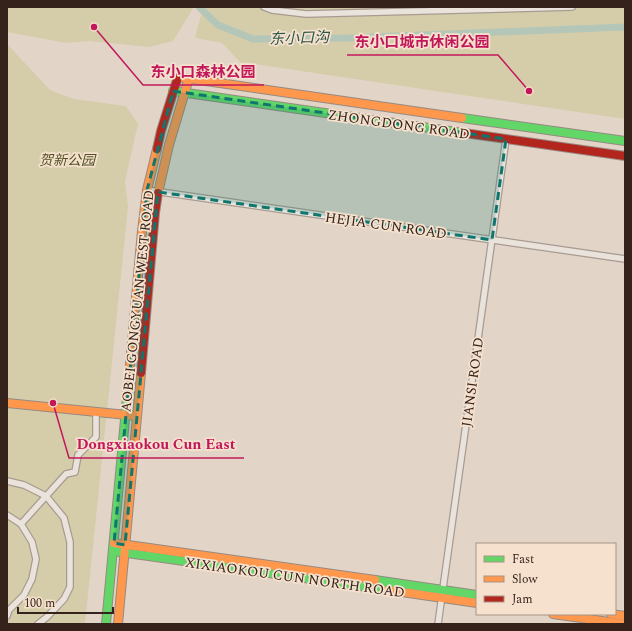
<svg xmlns="http://www.w3.org/2000/svg" width="632" height="631" font-family="Spectral,'Noto Sans SC',serif">
<style>
.green{fill:#d5cdaa}
.lines{fill:none;stroke-linecap:round;stroke-linejoin:round}
.canal{stroke:#b4c6b7;stroke-width:7}
.street-casing{stroke:#a79b92;stroke-width:8}
.fast-casing{stroke:#968a82;stroke-width:10}
.slow-casing{stroke:#968a82;stroke-width:10}
.jam-casing{stroke:#968a82;stroke-width:10}
.street{stroke:#eae3db;stroke-width:5.5}
.fast{stroke:#63d668;stroke-width:8}
.slow{stroke:#ff974d;stroke-width:8}
.jam{stroke:#b3261e;stroke-width:8}
.marked{fill:#0f766e;fill-opacity:0.2;stroke:#0f766e;stroke-width:3;stroke-dasharray:8 5;stroke-linejoin:round}
.labels{text-anchor:middle;stroke-width:3.5;stroke-linejoin:round;paint-order:stroke}
.street-label{font-size:14px;fill:#35231b;stroke:#f5e1cd}
.park-label{font-size:14px;font-style:italic;fill:#4f5122;stroke:#f5e1cd}
.water-label{font-size:15px;font-style:italic;fill:#2a5549;stroke:#f5e1cd}
.leader{fill:none;stroke:#c2185b;stroke-width:1.5}
.callout-dot{fill:#c2185b;stroke:#f5e1cd;stroke-width:1.5}
.callout-label{font-size:15px;text-anchor:middle;font-weight:bold;fill:#c2185b;stroke:#f5e1cd;stroke-width:3.5;stroke-linejoin:round;paint-order:stroke}
</style>
<rect width="100%" height="100%" fill="#e2d5c8"/>
<!-- green -->
<g class="green">
<polygon points="7,7 194,7 173,41 149,47 89,41 66,43 7,32"/>
<polygon points="203,7 625,7 625,119 240,62 222,43 195,38"/>
<polygon points="7,44 50,90 74,99 126,106 138,124 125,181 128,207 85,624 7,624"/>
</g>
<g class="lines">
<!-- canal -->
<polyline class="canal" points="199,7 218,25 253,39 348,38 625,27"/>
<!-- street casing -->
<g class="street-casing">
<g id="street">
<polyline points="264,7 272,10 306,14 572,7"/>
<polyline points="147,190 625,259"/>
<polyline points="7,481 24,485 46,496 64,518 70,542 70,587 64,599 47,617 38,624"/>
<polyline points="7,515 21,524 32,542 36,559 32,579 24,595 9,610 7,616"/>
<polyline points="21,524 66,474 75,472 78,455 96,437 96,412"/>
<polyline points="438,624 506,139"/>
</g>
</g>
<!-- fast casing -->
<g class="fast-casing">
<g id="fast">
<polyline points="173,91 464,133"/>
<polyline points="462,118 625,141"/>
<polyline points="113,551 388,590"/>
<polyline points="375,580 477,595"/>
<polyline points="106,624 127,398"/>
</g>
</g>
<!-- slow casing -->
<g class="slow-casing">
<g id="slow">
<polyline points="178,77 462,118"/>
<polyline points="158,193 169,145 189,78"/>
<polyline points="127,398 142,231 147,190 157,149"/>
<polyline points="7,403 137,416"/>
<polyline points="114,543 375,580"/>
<polyline points="388,590 477,603"/>
<polyline points="553,614 623,624"/>
<polyline points="611,614 625,616"/>
<polyline points="118,624 141,373"/>
</g>
</g>
<!-- jam casing -->
<g class="jam-casing">
<g id="jam">
<polyline points="464,133 625,156"/>
<polyline points="157,149 161,131 178,77"/>
<polyline points="141,373 155,213 158,193"/>
</g>
</g>
<!-- street -->
<use href="#street" class="street"/>
<!-- fast -->
<use href="#fast" class="fast"/>
<!-- slow -->
<use href="#slow" class="slow"/>
<!-- jam -->
<use href="#jam" class="jam"/>
</g>
<!-- marked area -->
<path class="marked" d="M173 91 506 139 492 240 158 192 125 545 114 543 147 190Z"/>
<g class="labels">
<!-- street labels -->
<g class="street-label">
<text transform="translate(399 124) rotate(8)" y="5">ZHONGDONG ROAD</text>
<text transform="translate(386 225) rotate(8)" y="5">HEJIA CUN ROAD</text>
<text transform="translate(137 301) rotate(-84)" y="5">AOBEI GONGYUAN WEST ROAD</text>
<text transform="translate(472 382) rotate(-82)" y="5">JIANSI ROAD</text>
<text transform="translate(295 577) rotate(8)" y="5">XIXIAOKOU CUN NORTH ROAD</text>
</g>
<!-- park labels -->
<g class="park-label">
<text x="67" y="165">贺新公园</text>
</g>
<!-- water labels -->
<g class="water-label">
<text transform="translate(299 38) rotate(-2)" y="5">东小口沟</text>
</g>
</g>
<!-- callouts -->
<path class="leader" d="M529 91L498 55H347M94 27L143 85H264M53 403L69 458H244"/>
<g class="callout-dot">
<circle cx="529" cy="91" r="4"/>
<circle cx="94" cy="27" r="4"/>
<circle cx="53" cy="403" r="4"/>
</g>
<g class="callout-label">
<text x="422" y="47">东小口城市休闲公园</text>
<text x="203" y="77">东小口森林公园</text>
<text x="156" y="449">Dongxiaokou Cun East</text>
</g>
<!-- border -->
<rect width="632" height="631" fill="none" stroke="#35231b" stroke-width="16"/>
<!-- legend -->
<rect x="476" y="543" width="140" height="72" fill="#f5e1cd" stroke="#a89586"/>
<rect x="484" y="556" width="20" height="6" fill="#63d668" stroke="#a89586"/>
<text x="512" y="563" font-size="12" fill="#35231b">Fast</text>
<rect x="484" y="576" width="20" height="6" fill="#ff974d" stroke="#a89586"/>
<text x="512" y="583" font-size="12" fill="#35231b">Slow</text>
<rect x="484" y="596" width="20" height="6" fill="#b3261e" stroke="#a89586"/>
<text x="512" y="603" font-size="12" fill="#35231b">Jam</text>
<!-- scale -->
<path d="M18 607v6h95v-6" fill="none" stroke="#35231b" stroke-width="2"/>
<text x="24" y="607" font-size="12" fill="#35231b" stroke="#f5e1cd" stroke-width="3" paint-order="stroke">100 m</text>
</svg>
